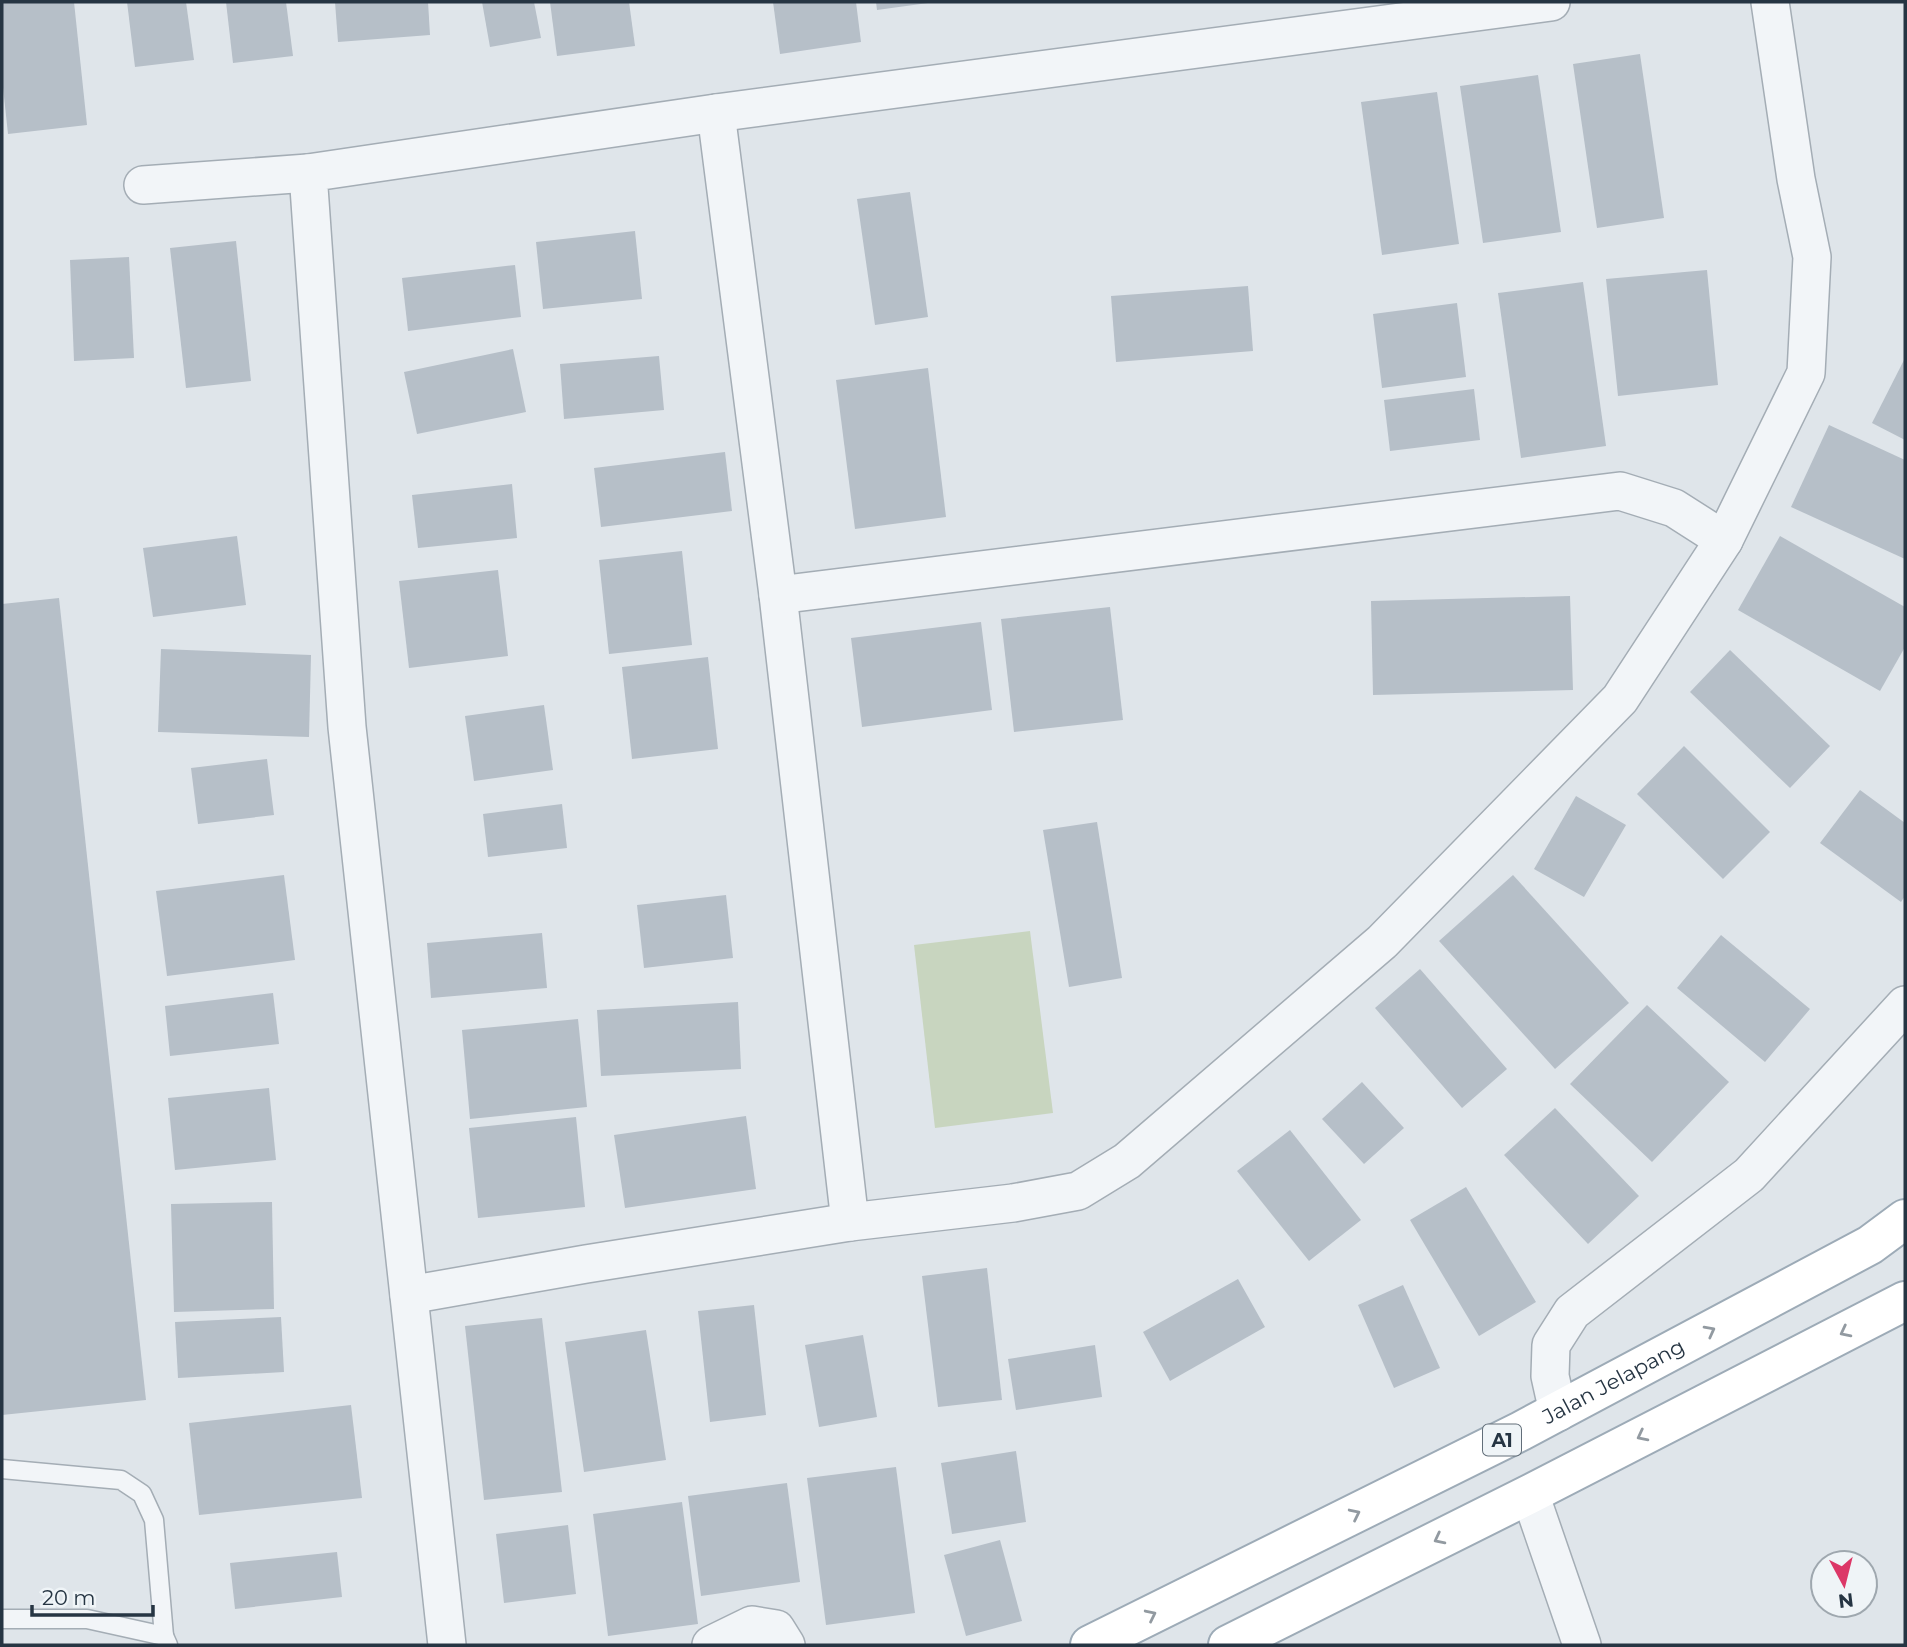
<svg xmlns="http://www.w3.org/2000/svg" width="1907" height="1647" font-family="Montserrat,sans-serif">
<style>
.green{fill:#c8d5bf}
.building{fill:#b6bfc8}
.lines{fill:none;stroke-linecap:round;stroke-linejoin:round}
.service-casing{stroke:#a4adb5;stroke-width:21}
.minor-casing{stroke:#a4adb5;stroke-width:40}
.primary-casing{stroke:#9dabb7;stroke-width:42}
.service{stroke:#f2f5f8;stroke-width:18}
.minor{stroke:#f2f5f8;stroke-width:37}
.primary{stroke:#fff;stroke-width:38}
.oneway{stroke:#929aa1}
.labels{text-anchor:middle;stroke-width:5;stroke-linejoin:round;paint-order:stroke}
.shield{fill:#eff4f7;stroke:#626e79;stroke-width:2}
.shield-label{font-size:19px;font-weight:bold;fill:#263543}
.street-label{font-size:21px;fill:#263543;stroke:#eff4f7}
</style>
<rect width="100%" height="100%" fill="#dfe5ea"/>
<!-- green -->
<polygon class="green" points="1030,931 1053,1113 935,1128 914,945"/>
<!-- building -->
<g class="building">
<polygon points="2,2 74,2 87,125 8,134 2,78"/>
<polygon points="127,2 186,2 194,60 135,67"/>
<polygon points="226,2 286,2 293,56 233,63"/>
<polygon points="335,2 428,2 430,35 338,42"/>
<polygon points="482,2 534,2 541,38 490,47"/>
<polygon points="550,2 629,2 635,46 557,56"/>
<polygon points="773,2 856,2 861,42 780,54"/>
<polygon points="876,2 928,2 928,3 877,10"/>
<polygon points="1640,54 1664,218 1597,228 1573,64"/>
<polygon points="1538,75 1561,232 1483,243 1460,86"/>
<polygon points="1437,92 1459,244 1382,255 1361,102"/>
<polygon points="910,192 928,317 875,325 857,199"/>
<polygon points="635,231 642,299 543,309 536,242"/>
<polygon points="236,241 251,381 186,388 170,248"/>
<polygon points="129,257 134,358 74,361 70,260"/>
<polygon points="515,265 521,317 408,331 402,278"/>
<polygon points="1707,270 1718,385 1618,396 1606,279"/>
<polygon points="1583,282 1606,446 1521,458 1498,293"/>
<polygon points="1248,286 1253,351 1116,362 1111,296"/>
<polygon points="1457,303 1466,377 1382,388 1373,314"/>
<polygon points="513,349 526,412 417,434 404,372"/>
<polygon points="659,356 664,410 564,419 560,364"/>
<polygon points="1905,358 1905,440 1872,423"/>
<polygon points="928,368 946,517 855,529 836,380"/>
<polygon points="1474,389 1480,440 1390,451 1384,400"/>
<polygon points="1829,425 1905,460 1905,559 1791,507"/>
<polygon points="725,452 732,511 601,527 594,468"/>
<polygon points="512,484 517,538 418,548 412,495"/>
<polygon points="237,536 246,605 153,617 143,548"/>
<polygon points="1780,536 1905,607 1905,647 1880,691 1738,610"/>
<polygon points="682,551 692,645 609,654 599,560"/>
<polygon points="498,570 508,656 409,668 399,581"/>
<polygon points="1570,596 1573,690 1373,695 1371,601"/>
<polygon points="59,598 146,1400 2,1415 2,604"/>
<polygon points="1110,607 1123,720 1014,732 1001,619"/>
<polygon points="981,622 992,710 862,727 851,638"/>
<polygon points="161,649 311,655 309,737 158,732"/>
<polygon points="1730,650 1830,746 1790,788 1690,692"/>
<polygon points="708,657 718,749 632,759 622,667"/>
<polygon points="544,705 553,770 474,781 465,716"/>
<polygon points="1684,746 1770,832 1723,879 1637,794"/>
<polygon points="267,759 274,815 198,824 191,768"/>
<polygon points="1860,790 1905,823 1905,896 1901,902 1820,843"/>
<polygon points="1576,796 1626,825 1584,897 1534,869"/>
<polygon points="562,804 567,848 488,857 483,814"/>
<polygon points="1097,822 1122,978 1069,987 1043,830"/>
<polygon points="284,875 295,960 167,976 156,891"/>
<polygon points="1513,875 1629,1003 1555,1069 1439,941"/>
<polygon points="726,895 733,958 644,968 637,905"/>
<polygon points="542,933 547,988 431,998 427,943"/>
<polygon points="1721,935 1810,1009 1765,1062 1677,988"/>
<polygon points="1420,969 1507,1069 1462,1108 1375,1008"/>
<polygon points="273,993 279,1044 170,1056 165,1006"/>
<polygon points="738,1002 741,1069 601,1076 597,1010"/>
<polygon points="1647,1005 1729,1082 1652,1162 1570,1084"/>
<polygon points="578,1019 587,1107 470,1119 462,1030"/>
<polygon points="1362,1082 1404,1128 1364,1164 1322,1119"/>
<polygon points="269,1088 276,1160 175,1170 168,1098"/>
<polygon points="1555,1108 1639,1196 1588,1244 1504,1155"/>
<polygon points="746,1116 756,1189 625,1208 614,1135"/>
<polygon points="576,1117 585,1207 478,1218 469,1128"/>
<polygon points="1290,1130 1361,1220 1309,1261 1237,1171"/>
<polygon points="1466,1187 1536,1302 1479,1336 1410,1220"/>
<polygon points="272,1202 274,1309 174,1312 171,1204"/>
<polygon points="987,1268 1002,1400 938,1407 922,1276"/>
<polygon points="1238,1279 1265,1327 1170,1381 1143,1332"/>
<polygon points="1403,1285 1440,1368 1394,1388 1358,1305"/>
<polygon points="754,1305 766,1415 710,1422 698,1311"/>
<polygon points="281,1317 284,1372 178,1378 175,1322"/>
<polygon points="542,1318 562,1492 484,1500 465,1326"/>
<polygon points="646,1330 666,1460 584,1472 565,1342"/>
<polygon points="863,1335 877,1417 819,1427 805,1345"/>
<polygon points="1095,1345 1102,1397 1016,1410 1008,1359"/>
<polygon points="351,1405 362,1498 199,1515 189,1423"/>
<polygon points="1016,1451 1026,1522 952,1534 941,1463"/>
<polygon points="896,1467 915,1613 826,1625 807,1478"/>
<polygon points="787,1483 800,1582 701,1596 688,1496"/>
<polygon points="682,1502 698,1624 608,1636 593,1514"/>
<polygon points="568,1525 576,1594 504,1603 496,1534"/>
<polygon points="1000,1540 1022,1621 966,1636 944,1555"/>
<polygon points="337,1552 342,1597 235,1609 230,1563"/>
</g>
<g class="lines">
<!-- service casing -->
<g class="service-casing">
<g id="service">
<polyline points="2,1469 121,1480 142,1494 154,1520 164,1636"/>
<polyline points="2,1619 87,1619 164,1636 168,1645"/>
</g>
</g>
<!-- minor casing -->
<g class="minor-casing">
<g id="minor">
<polyline points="716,113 778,595 850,1222"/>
<polyline points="143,185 308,173"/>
<polyline points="778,595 1620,491 1674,508 1724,540"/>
<polyline points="409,1295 586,1264 850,1222 1013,1203 1078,1191 1127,1161 1382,942 1620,699 1724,540 1806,373 1812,257 1796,179 1770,2"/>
<polyline points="1558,1412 1550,1376 1551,1345 1572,1312 1749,1175 1905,1005"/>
<polyline points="1530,1494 1582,1645"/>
<polyline points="447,1645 347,727 308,173 716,113 1551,2"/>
<polyline points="711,1645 752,1625 776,1629 786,1645"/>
</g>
</g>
<!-- primary casing -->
<g class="primary-casing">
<g id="primary">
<path id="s1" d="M1090 1645 1521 1431 1870 1245 1905 1219"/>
<polyline points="1228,1645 1530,1494 1905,1301"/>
</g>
</g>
<!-- service -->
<use href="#service" class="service"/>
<!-- minor -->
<use href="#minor" class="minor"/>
<!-- primary -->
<use href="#primary" class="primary"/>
</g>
<!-- one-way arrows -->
<defs><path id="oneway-chevron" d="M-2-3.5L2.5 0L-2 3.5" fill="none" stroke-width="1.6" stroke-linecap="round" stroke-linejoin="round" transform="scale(1.75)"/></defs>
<g class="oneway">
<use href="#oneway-chevron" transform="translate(1710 1331) rotate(-28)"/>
<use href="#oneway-chevron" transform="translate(1845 1332) rotate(153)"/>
<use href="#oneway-chevron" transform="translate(1642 1436) rotate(153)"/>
<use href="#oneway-chevron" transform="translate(1355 1514) rotate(-26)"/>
<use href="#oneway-chevron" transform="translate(1439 1539) rotate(153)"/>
<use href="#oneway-chevron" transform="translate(1151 1615) rotate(-26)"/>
</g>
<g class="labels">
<!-- shield labels -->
<rect class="shield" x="1483" y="1424.5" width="38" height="31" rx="5"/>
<g class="shield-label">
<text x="1502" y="1447">A1</text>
</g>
<!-- street labels -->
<g class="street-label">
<text dy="7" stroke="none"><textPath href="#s1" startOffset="586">Jalan Jelapang</textPath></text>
</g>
</g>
<!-- border -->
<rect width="1907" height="1647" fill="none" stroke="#263543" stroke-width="7"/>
<!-- north arrow -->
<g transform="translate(1844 1584) rotate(173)"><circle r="33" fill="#eff4f7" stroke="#9fa8af" stroke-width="2"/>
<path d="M0-5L12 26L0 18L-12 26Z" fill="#dc3767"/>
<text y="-10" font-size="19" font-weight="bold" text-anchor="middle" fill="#263543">N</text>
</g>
<!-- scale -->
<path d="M32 1605v10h121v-10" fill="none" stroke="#263543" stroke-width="3.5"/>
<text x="42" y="1605" font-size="21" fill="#263543" stroke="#eff4f7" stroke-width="5" paint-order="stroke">20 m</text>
</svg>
